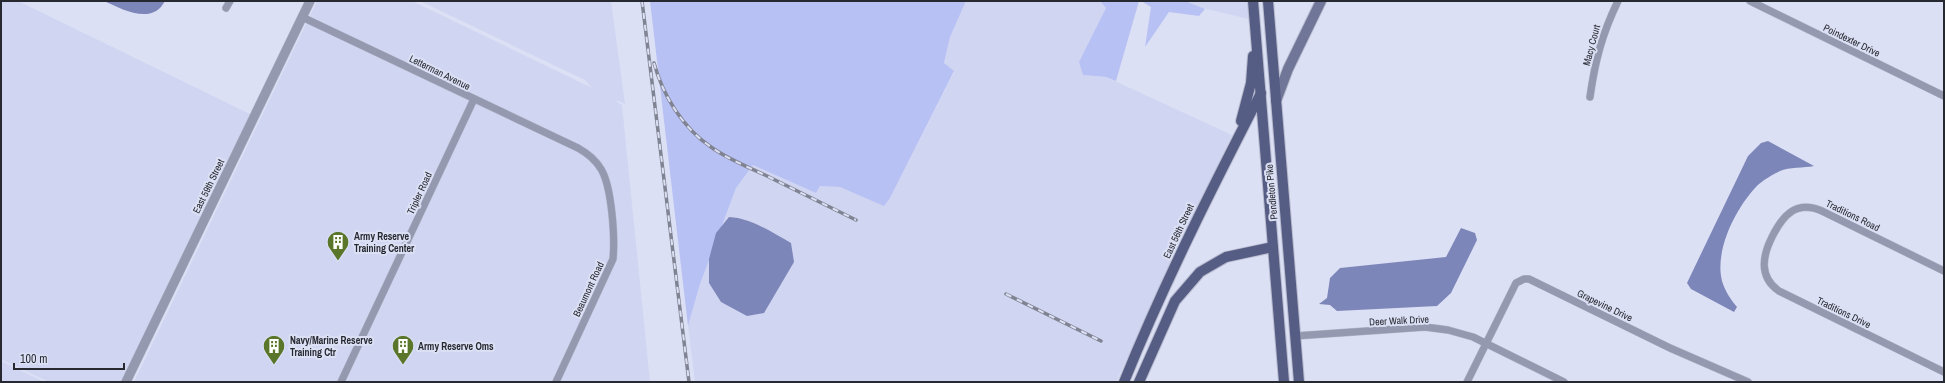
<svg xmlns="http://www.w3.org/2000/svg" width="1945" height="383" font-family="'Archivo Narrow',sans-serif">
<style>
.built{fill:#d0d5f2}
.green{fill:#b8c1f3}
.water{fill:#7d86b8}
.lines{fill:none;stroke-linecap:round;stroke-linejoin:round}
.minor-casing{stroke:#b8bbce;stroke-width:8}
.tertiary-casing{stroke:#b8bbce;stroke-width:10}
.secondary-casing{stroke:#b8bbce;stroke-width:12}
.primary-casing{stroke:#b8bbce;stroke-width:12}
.minor{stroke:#9499b0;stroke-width:7}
.tertiary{stroke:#9499b0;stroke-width:9}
.secondary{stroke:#707697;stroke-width:10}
.primary{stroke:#565d84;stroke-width:10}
.rail-casing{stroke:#808391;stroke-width:3.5}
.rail{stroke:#dce0f5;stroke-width:2;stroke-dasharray:6;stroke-linecap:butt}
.labels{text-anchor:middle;stroke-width:4;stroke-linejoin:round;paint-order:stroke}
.street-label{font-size:10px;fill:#272930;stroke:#dce0f5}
.poi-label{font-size:10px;font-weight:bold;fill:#272930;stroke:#dce0f5;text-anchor:start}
</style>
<rect width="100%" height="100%" fill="#dce0f5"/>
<!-- built -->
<g class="built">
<polygon points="1,1 18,1 252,115 122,382 49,382 1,359"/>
<polygon points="317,1 412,1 592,88 585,80 420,1 611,1 625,104 619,101 616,101 622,105 650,382 134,382"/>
<polygon points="966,1 1100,1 1106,8 1099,23 1083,75 1106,77 1232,135 1116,382 695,382 688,326 700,284 736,188 753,165 816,193 820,186 841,187 884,205 890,198 954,72 944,64 950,37"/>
<polygon points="1185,1 1249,1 1249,19 1198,7"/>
<polygon points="1,361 44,382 1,382"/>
</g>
<!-- green -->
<g class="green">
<polygon points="650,1 966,1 950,37 944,63 954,71 890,198 884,206 840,187 820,186 816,193 753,165 736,188 700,284 688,326"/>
<polygon points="1100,1 1139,1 1116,81 1106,77 1083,75 1079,62 1106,8"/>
<polygon points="1141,1 1185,1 1205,9 1199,16 1169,12 1145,47 1151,7"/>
</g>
<!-- water -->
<g class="water">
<path d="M104 1H165C152 26 122 9 104 1Z"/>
<path d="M1768 141 1814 166C1804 168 1789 167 1780 171 1774 174 1765 179 1759 184 1737 205 1714 250 1722 281 1725 291 1731 300 1737 307L1734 312 1691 289 1687 283 1748 156 1761 143Z"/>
<path d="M729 217C751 218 771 232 791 243L794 262 764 313 747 316 721 302 709 283V259L716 233Z"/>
<polygon points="1461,228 1475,233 1477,240 1451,293 1437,306 1337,311 1330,305 1319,304 1327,298 1330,278 1340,268 1446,257"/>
</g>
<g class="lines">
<!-- minor casing -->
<g class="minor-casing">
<g id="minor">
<polyline points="1750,1 1944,96"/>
<polyline points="226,8 230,1"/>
<path d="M302 17 578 148C587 153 595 159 601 169 612 187 615 238 613 259L556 382"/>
<path d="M1590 97C1595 61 1602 34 1618 1"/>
<path d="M1944 271 1822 211C1796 200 1783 215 1772 237 1762 257 1759 277 1779 291L1944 372"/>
<polyline points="1295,336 1425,327 1448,330 1473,337 1564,382"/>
<polyline points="341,382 474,99"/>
<polyline points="1467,382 1516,283 1524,279 1529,279 1670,348 1748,382"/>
</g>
</g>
<!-- tertiary casing -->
<g class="tertiary-casing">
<polyline id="tertiary" points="126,382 310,1"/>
</g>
<!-- secondary casing -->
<g class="secondary-casing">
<polyline id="secondary" points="1276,101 1288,69 1321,1"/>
</g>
<!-- primary casing -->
<g class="primary-casing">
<g id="primary">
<polyline points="1253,1 1284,382"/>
<polyline points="1268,1 1299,382"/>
<polyline points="1241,121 1251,83 1253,56"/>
<path d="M1124 382C1164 283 1212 188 1261 93"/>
<polyline points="1139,382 1175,301 1200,272 1226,257 1273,247"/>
</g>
</g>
<!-- minor -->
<use href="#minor" class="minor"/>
<!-- tertiary -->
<use href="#tertiary" class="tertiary"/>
<!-- secondary -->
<use href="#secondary" class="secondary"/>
<!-- primary -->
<use href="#primary" class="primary"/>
<!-- rail casing -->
<g class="rail-casing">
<g id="rail">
<polyline points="642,1 689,382"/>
<path d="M654 63C663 96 683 128 711 147 729 160 751 168 771 178 799 192 828 206 856 220"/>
<polyline points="1006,294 1101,341"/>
</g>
</g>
<!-- rail -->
<use href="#rail" class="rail"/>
</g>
<!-- icons -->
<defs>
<g id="building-pin" transform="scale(1.15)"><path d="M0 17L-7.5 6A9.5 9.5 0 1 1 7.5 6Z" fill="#5a762a" stroke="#dce0f5"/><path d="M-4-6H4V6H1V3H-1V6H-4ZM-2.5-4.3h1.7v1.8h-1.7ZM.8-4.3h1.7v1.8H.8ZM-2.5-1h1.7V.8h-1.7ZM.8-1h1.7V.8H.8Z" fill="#fff"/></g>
</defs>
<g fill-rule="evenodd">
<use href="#building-pin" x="338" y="242"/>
<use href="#building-pin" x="274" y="346"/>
<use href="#building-pin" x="403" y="346"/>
</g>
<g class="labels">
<!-- street labels -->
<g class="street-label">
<text transform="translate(1852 40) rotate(26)" y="4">Poindexter Drive</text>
<text transform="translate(1591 45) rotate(-75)" y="4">Macy Court</text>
<text transform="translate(440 72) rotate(26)" y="4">Letterman Avenue</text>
<text transform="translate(208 186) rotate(-64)" y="4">East 59th Street</text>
<text transform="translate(1271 192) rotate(-95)" y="4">Pendleton Pike</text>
<text transform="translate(419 193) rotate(-65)" y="4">Tripler Road</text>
<text transform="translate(1853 215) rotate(26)" y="4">Traditions Road</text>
<text transform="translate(1178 231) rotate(-65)" y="4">East 56th Street</text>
<text transform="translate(588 289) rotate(-65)" y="4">Beaumont Road</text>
<text transform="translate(1605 305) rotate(26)" y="4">Grapevine Drive</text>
<text transform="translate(1844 312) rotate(26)" y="4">Traditions Drive</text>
<text transform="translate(1399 320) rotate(-3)" y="4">Deer Walk Drive</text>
</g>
<!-- poi labels -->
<g class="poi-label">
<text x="354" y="240">Army Reserve<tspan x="354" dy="12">Training Center</tspan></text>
<text x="290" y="344">Navy/Marine Reserve<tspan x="290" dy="12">Training Ctr</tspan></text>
<text x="418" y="350">Army Reserve Oms</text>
</g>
</g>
<!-- border -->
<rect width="1945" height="383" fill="none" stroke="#272930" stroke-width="4"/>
<!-- scale -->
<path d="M14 363v6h110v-6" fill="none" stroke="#272930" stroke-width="2"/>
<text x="20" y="363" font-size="12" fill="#272930" stroke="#dce0f5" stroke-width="3" paint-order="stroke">100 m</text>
</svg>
